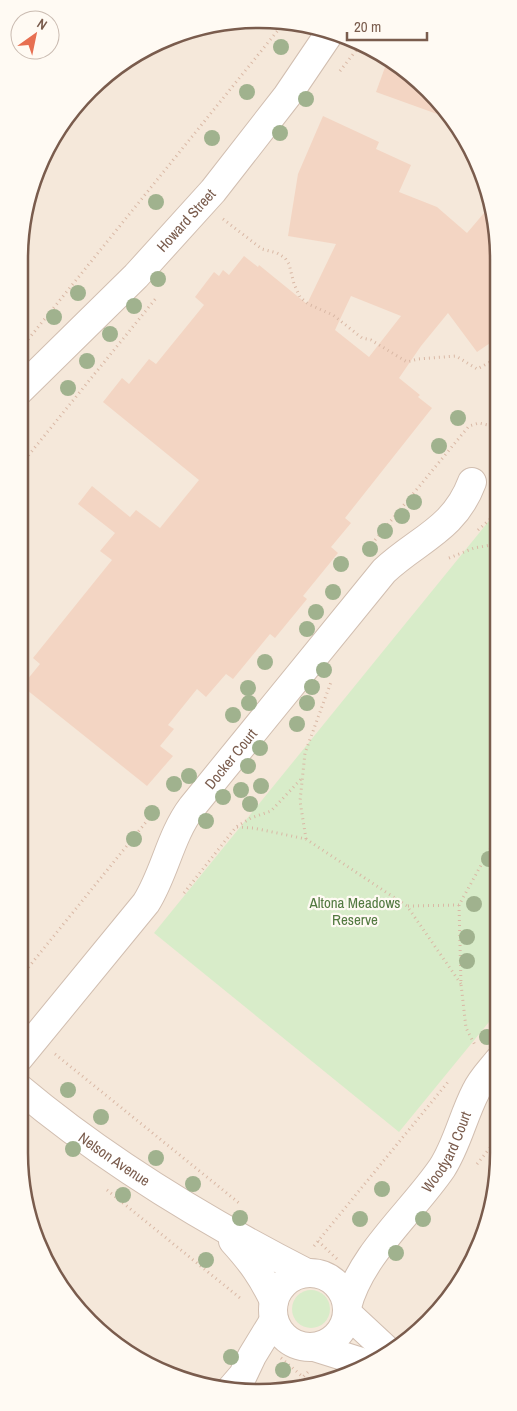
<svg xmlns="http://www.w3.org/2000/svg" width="517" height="1411" font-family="'Archivo Narrow',sans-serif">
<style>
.residential{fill:#f5e8da}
.green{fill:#d8ecc9}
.building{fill:#f3d5c3;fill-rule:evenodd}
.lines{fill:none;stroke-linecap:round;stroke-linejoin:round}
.minor-casing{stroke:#d1beb0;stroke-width:30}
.path{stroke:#d9b8a5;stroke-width:3;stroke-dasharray:1 4;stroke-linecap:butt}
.minor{stroke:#fff;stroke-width:28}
.tree{fill:#a0b28e}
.labels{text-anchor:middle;stroke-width:4.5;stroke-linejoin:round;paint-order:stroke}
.street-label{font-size:15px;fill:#7a5c4d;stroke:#fffaf3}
.park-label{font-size:15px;fill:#537a41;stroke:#fffaf3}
.rim{fill:none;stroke:#7a5c4d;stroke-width:2.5}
</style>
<rect width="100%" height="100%" fill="#fdf6ec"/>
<!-- residential -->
<polygon class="residential" points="227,21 321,27 379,51 439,100 474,153 496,227 498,1152 490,1215 449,1298 391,1352 306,1388 227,1390 139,1360 78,1310 32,1230 19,1152 19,259 27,196 68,112 139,51"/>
<!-- green -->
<g class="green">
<polygon points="497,511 498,1011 399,1132 154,933"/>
<circle cx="311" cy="1309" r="19"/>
</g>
<!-- building -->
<g class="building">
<polygon points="388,59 439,100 451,119 376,92"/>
<path d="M323 116 379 142 376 149 411 165 399 192 437 207 467 233 490 206 496 227V339L477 352 448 313 421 346 399 378 420 395 418 397 432 408 345 518 351 523 331 547 338 553 303 596 307 599 275 638 270 634 233 679 226 674 206 697 197 689 168 725 174 729 160 746 173 756 147 786 22 686 40 664 33 658 112 560 100 551 115 533 78 504 92 486 130 517 136 510 160 528 199 480 103 402 122 378 129 384 149 359 156 364 204 305 195 297 214 272 219 276 223 270 229 275 244 256 258 267 259 265 307 304 336 244 288 236 298 174ZM351 296 401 316 369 357 335 330Z"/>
</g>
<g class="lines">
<!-- minor casing -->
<g class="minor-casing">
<g id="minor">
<path id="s1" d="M19 391 136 276 213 191 287 96 331 31"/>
<path id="s2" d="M19 1058 146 903C165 873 170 836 192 807L384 571C418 539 454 530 472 482"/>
<path id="s3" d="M19 1088C106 1161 205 1221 307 1273"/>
<path d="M233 1241C252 1262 262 1276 274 1301"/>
<circle cx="310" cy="1310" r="37"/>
<path id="s4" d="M347 1307C360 1255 412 1212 442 1168 457 1145 463 1116 476 1091 481 1080 490 1071 498 1061"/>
<polyline points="347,1313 390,1353"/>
<polyline points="314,1347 365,1363"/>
<polyline points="230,1390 243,1375 252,1356 274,1320"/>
</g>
</g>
<!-- path -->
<g class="path">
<polyline points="340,71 361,44"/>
<polyline points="223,219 262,249 277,253 285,258 289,264 294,284 300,297 308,304 333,315 362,338 371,340 407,362 418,359 456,356 477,369 496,359"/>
<polyline points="22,347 283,24"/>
<polyline points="19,467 157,297"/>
<polyline points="478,530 497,513"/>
<polyline points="375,540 469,426 479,423 497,427"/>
<polyline points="449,558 474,548 497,544"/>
<polyline points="237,827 253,828 306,839 407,906 461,984"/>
<polyline points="306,839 300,801 305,753 331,682"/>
<polyline points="184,893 236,827 251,818 271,811 303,777"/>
<polyline points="459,905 461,984 466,1028 476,1047"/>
<polyline points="408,906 459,905 490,849 498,839"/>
<polyline points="19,979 155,811"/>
<polyline points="485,1036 498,1020"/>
<polyline points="55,1054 239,1203"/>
<polyline points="477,1164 498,1138"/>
<polyline points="107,1190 240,1298"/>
<polyline points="318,1241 337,1259"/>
<polyline points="314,1246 448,1082"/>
<polyline points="281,1358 303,1377 308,1372"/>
<polyline points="294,1388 303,1377"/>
</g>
<!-- minor -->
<use href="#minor" class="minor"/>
</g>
<!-- trees -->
<g class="tree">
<circle cx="281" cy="47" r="8"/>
<circle cx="247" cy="92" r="8"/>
<circle cx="306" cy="99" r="8"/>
<circle cx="280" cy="133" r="8"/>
<circle cx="212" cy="138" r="8"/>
<circle cx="156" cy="202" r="8"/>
<circle cx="158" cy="279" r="8"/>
<circle cx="78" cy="293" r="8"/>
<circle cx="134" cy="306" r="8"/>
<circle cx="54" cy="317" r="8"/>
<circle cx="110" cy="334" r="8"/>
<circle cx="87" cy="361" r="8"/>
<circle cx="68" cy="388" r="8"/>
<circle cx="458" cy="418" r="8"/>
<circle cx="439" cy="446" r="8"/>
<circle cx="414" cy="502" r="8"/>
<circle cx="402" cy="516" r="8"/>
<circle cx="385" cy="531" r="8"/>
<circle cx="370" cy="549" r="8"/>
<circle cx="341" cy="564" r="8"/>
<circle cx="333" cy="592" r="8"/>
<circle cx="316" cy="612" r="8"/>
<circle cx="307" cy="629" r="8"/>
<circle cx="265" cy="662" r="8"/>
<circle cx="324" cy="670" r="8"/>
<circle cx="312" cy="687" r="8"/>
<circle cx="248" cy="688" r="8"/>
<circle cx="249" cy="703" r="8"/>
<circle cx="307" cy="703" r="8"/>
<circle cx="233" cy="715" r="8"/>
<circle cx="297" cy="724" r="8"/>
<circle cx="260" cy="748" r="8"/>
<circle cx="248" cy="766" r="8"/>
<circle cx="189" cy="776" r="8"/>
<circle cx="174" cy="784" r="8"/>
<circle cx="261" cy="786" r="8"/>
<circle cx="241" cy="790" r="8"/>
<circle cx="223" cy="797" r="8"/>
<circle cx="250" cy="804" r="8"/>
<circle cx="152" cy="813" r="8"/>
<circle cx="206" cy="821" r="8"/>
<circle cx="134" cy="839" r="8"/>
<circle cx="489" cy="859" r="8"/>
<circle cx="474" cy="904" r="8"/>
<circle cx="467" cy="937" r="8"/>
<circle cx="467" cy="961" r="8"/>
<circle cx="487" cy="1037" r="8"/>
<circle cx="68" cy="1090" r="8"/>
<circle cx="101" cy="1117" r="8"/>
<circle cx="73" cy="1149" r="8"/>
<circle cx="156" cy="1158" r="8"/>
<circle cx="193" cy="1184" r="8"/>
<circle cx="382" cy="1189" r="8"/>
<circle cx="123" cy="1195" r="8"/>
<circle cx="240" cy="1218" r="8"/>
<circle cx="360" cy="1219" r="8"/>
<circle cx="423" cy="1219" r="8"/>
<circle cx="396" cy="1253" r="8"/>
<circle cx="206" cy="1260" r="8"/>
<circle cx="231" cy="1357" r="8"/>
<circle cx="283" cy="1370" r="8"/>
</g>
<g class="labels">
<!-- street labels -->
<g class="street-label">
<text dy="5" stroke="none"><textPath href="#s1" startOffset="239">Howard Street</textPath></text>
<text dy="5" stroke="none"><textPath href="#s2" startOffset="369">Docker Court</textPath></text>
<text dy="5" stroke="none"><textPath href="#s4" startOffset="186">Woodyard Court</textPath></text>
<text dy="5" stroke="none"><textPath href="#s3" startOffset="119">Nelson Avenue</textPath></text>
</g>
<!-- park labels -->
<g class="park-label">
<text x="355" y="908">Altona Meadows<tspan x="355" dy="17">Reserve</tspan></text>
</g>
</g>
<!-- crop -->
<path d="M0 0H517V1411H0ZM259 28H259A231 231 0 0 1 490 259V1153A231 231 0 0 1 259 1384H259A231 231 0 0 1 28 1153V259A231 231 0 0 1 259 28Z" fill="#fffaf3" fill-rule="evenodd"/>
<path class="rim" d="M259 28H259A231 231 0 0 1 490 259V1153A231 231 0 0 1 259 1384H259A231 231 0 0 1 28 1153V259A231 231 0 0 1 259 28Z"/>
<!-- north arrow -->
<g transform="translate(35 35) rotate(33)"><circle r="24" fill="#fffaf3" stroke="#cabbb1"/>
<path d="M0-4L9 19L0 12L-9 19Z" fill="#e76f51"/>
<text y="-8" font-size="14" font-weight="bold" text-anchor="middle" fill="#7a5c4d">N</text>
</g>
<!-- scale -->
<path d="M347 32v8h80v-8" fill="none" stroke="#7a5c4d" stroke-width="2.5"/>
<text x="354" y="32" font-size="15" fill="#7a5c4d" stroke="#fffaf3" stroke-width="4" paint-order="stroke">20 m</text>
</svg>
